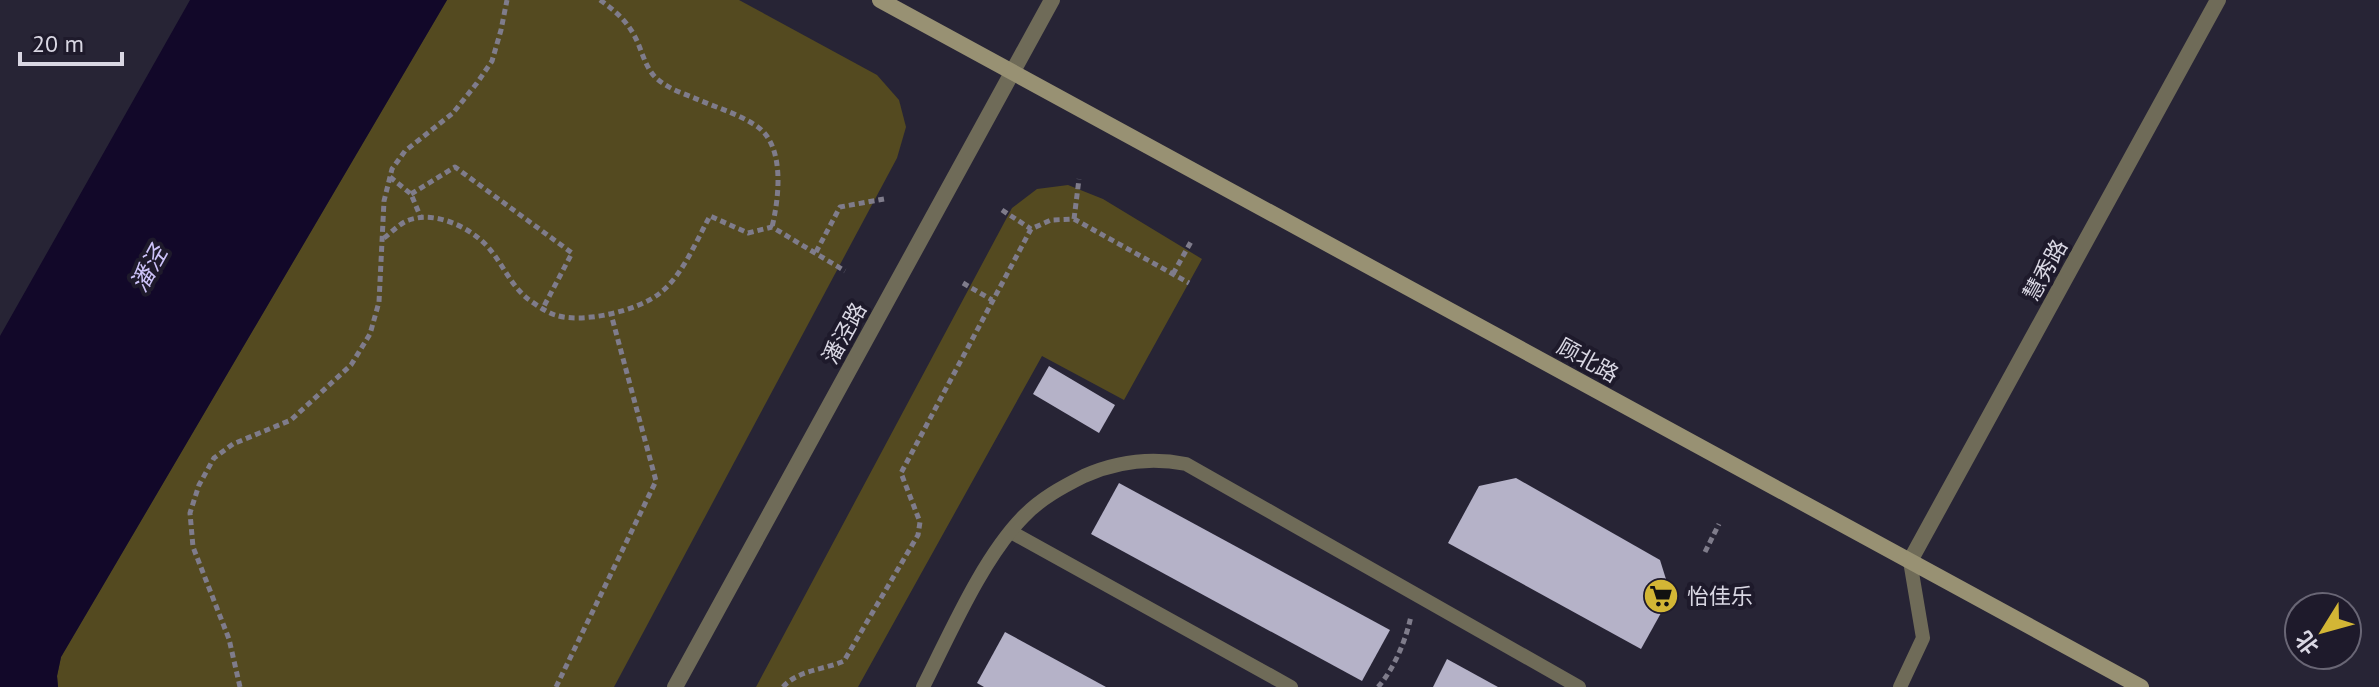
<svg xmlns="http://www.w3.org/2000/svg" width="2379" height="687" font-family="'PT Sans','Noto Sans SC',sans-serif">
<style>
.green{fill:#544a20}
.water{fill:#120829}
.building{fill:#b5b2c8}
.lines{fill:none;stroke-linecap:round;stroke-linejoin:round}
.path{stroke:#7f7c8b;stroke-width:5;stroke-dasharray:6 4;stroke-linecap:butt}
.lane{stroke:#6f6b58;stroke-width:14}
.street{stroke:#6f6b58;stroke-width:16}
.secondary{stroke:#989173;stroke-width:16}
.labels{text-anchor:middle;stroke-width:8;stroke-linejoin:round;paint-order:stroke}
.street-label{font-size:22px;fill:#d9d7e3;stroke:#1e1a2b}
.poi-label{font-size:22px;fill:#d9d7e3;stroke:#1e1a2b;text-anchor:start}
.water-label{font-size:24px;font-style:italic;fill:#cdc3f9;stroke:#1e1a2b}
</style>
<rect width="100%" height="100%" fill="#272435"/>
<!-- green -->
<g class="green">
<polygon points="447,0 739,0 877,75 899,100 906,127 897,158 614,687 58,687 57,676 61,657"/>
<polygon points="1068,185 1103,199 1202,259 1124,400 1042,356 858,687 756,687 1012,208 1037,189"/>
</g>
<!-- water -->
<polygon class="water" points="190,0 447,0 61,657 57,676 58,687 0,687 0,336"/>
<!-- building -->
<g class="building">
<polygon points="1049,366 1115,405 1099,433 1033,394"/>
<polygon points="1516,478 1660,560 1671,595 1641,649 1448,543 1479,486"/>
<polygon points="1119,483 1390,630 1362,681 1091,534"/>
<polygon points="1005,632 1106,687 984,687 977,683"/>
<polygon points="1447,659 1498,687 1433,687"/>
</g>
<g class="lines">
<!-- path -->
<g class="path">
<path d="M600 0C614 10 626 20 634 35 642 49 644 66 656 78 668 89 685 94 699 100 718 108 738 114 755 125 786 144 779 198 772 227"/>
<polyline points="390,177 411,194 421,218"/>
<polyline points="411,194 455,167 572,253 543,308"/>
<polyline points="1002,210 1031,229"/>
<polyline points="1074,219 1079,179"/>
<path d="M384 238C392 232 400 223 409 220 435 211 468 226 487 246 502 262 510 285 528 299 535 304 546 312 555 315 582 324 638 311 660 293 683 275 696 241 710 216L748 233 772 227 845 271"/>
<polyline points="816,252 840,207 884,199"/>
<polyline points="1173,274 1192,240"/>
<polyline points="963,283 992,300"/>
<polyline points="1705,552 1719,524"/>
<polyline points="240,687 229,639 193,547 190,513 199,485 214,458 233,444 291,420 351,365 370,334 379,302 384,201 392,169 405,151 453,113 477,83 492,61 501,30 507,0"/>
<polyline points="556,687 656,481 611,314"/>
<path d="M783 687C798 670 823 670 844 661L918 535 920 522 901 473 1031 229 1051 220 1074 219 1189 283"/>
<path d="M1378 687C1394 669 1406 640 1411 616"/>
</g>
<!-- lane -->
<g class="lane">
<polyline points="1011,532 1291,687"/>
<path d="M923 687C950 634 982 559 1023 517 1040 499 1062 487 1084 476 1118 461 1150 457 1186 464L1579 687"/>
<polyline points="1900,687 1923,638 1910,561"/>
</g>
<!-- street -->
<g class="street">
<polyline points="1910,561 2218,0"/>
<polyline points="675,687 1052,0"/>
</g>
<!-- secondary -->
<polyline class="secondary" points="880,0 2141,687"/>
</g>
<!-- icons -->
<defs>
<g id="supermarket-disc" transform="scale(1.8)"><circle r="9.5" fill="#d3b635" stroke="#1e1a2b"/><path d="M-6-5.5h2.5l.6 2H6L4.5 2H-2.5L-4.4-4H-6ZM-1.5 3.2a1.3 1.3 0 1 0 .1 0ZM3 3.2a1.3 1.3 0 1 0 .1 0Z" fill="#111"/></g>
</defs>
<g fill-rule="evenodd">
<use href="#supermarket-disc" x="1661" y="596"/>
</g>
<g class="labels">
<!-- street labels -->
<g class="street-label">
<text transform="translate(2045 270) rotate(-61)" y="8">慧秀路</text>
<text transform="translate(844 333) rotate(-61)" y="8">潘泾路</text>
<text transform="translate(1588 360) rotate(29)" y="8">顾北路</text>
</g>
<!-- poi labels -->
<g class="poi-label">
<text x="1687" y="604">怡佳乐</text>
</g>
<!-- water labels -->
<g class="water-label">
<text transform="translate(149 269) rotate(-61)" y="8">潘泾</text>
</g>
</g>
<!-- north arrow -->
<g transform="translate(2323 631) rotate(233)"><circle r="38" fill="#1e1a2b" stroke="#696675" stroke-width="2"/>
<path d="M0-6L14 30L0 20L-14 30Z" fill="#d3b635"/>
<text y="-12" font-size="22" font-weight="bold" text-anchor="middle" fill="#d9d7e3">北</text>
</g>
<!-- scale -->
<path d="M20 52v12h102v-12" fill="none" stroke="#d9d7e3" stroke-width="4"/>
<text x="32" y="52" font-size="24" fill="#d9d7e3" stroke="#1e1a2b" stroke-width="6" paint-order="stroke">20 m</text>
</svg>
